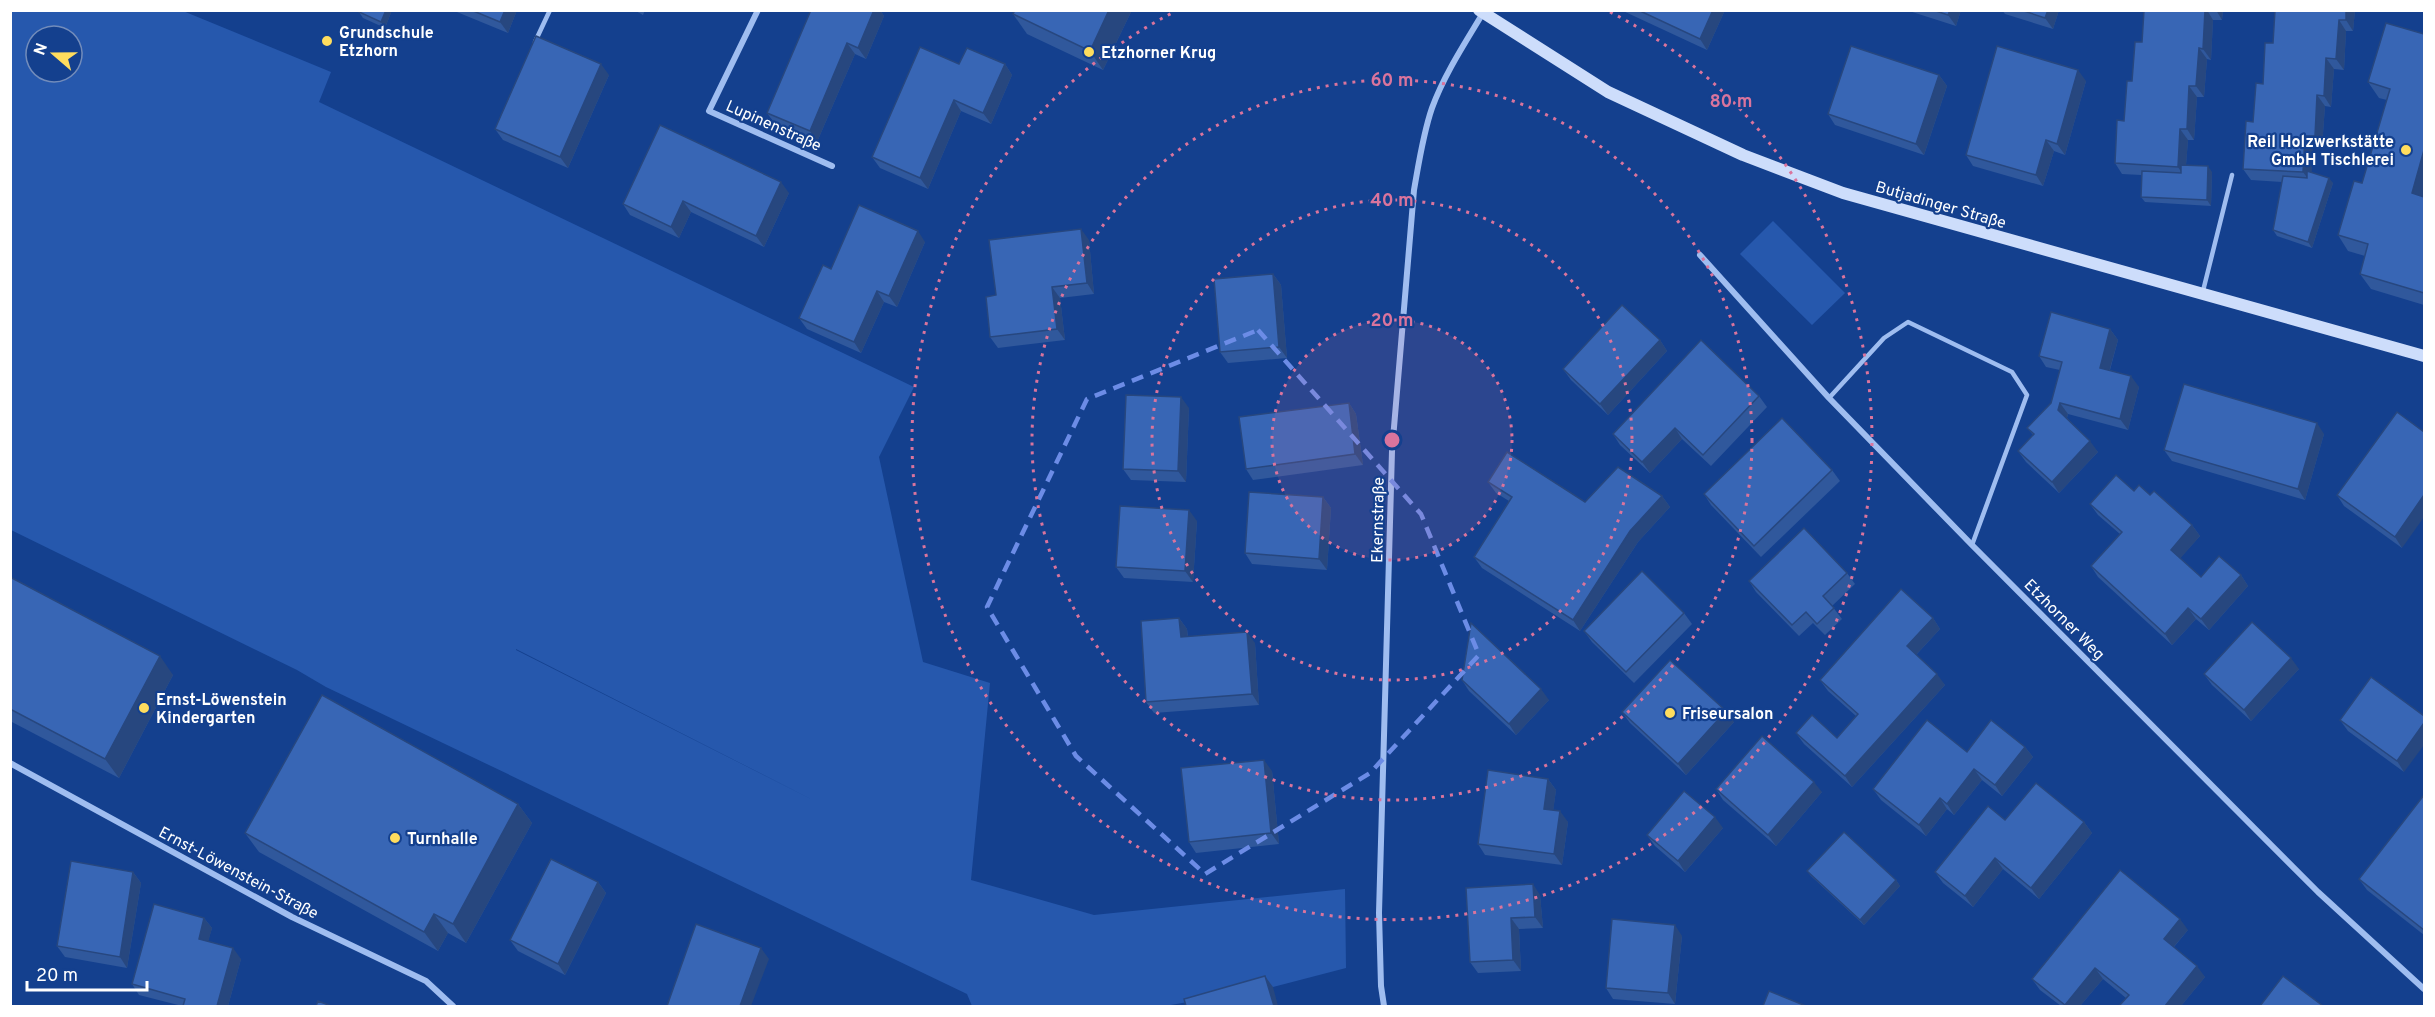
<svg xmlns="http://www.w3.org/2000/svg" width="2435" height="1017" font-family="Overpass,sans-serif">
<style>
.green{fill:#2658ad;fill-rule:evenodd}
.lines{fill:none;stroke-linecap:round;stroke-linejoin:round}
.lane{stroke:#9fbdf0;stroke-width:4.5}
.street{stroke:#9fbdf0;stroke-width:6}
.secondary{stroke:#cdddfb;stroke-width:12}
.wall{fill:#30589c}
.shaded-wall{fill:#27477f}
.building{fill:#3866b5;stroke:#27477f;stroke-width:1.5}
.marked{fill:none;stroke:#6c8ce6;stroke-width:4.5;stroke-dasharray:12 8;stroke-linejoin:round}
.ring{fill:none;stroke:#da749d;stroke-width:3;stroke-dasharray:3 6}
.poi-dot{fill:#ffdd5e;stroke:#14408e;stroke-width:2}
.labels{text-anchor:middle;stroke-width:4.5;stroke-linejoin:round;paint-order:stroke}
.poi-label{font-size:16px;font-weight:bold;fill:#fff;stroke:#14408e;text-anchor:start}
.street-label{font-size:16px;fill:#fff;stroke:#14408e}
.centre{fill:#da749d;stroke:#14408e;stroke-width:3}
.ring-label{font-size:18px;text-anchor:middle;font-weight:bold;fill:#da749d;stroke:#14408e;stroke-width:4.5;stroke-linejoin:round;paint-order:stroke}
</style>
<rect width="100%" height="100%" fill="#14408e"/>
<!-- green -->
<g class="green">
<path d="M10 11H183L331 72 319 102 914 387 879 457 923 662 990 683 971 880 1094 915 1345 889 1346 968 1273 987 1165 1006H972L967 994 326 687 297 670 11 530ZM36 36H72V72H36ZM516 649 815 801 516 650Z"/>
<polygon points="1773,221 1845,293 1812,325 1740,254"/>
</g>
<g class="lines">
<!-- lane -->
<g class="lane">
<polyline points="535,42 550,10"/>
<polyline points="2203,291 2232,175"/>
<polyline points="1829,398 1884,338 1908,322 2012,372 2027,395 1972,545"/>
</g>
<!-- street -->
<g class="street">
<polyline points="758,10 709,111 832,166"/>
<polyline points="1700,255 1829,398 1972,545 2318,892 2424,989"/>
<polyline points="10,763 292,917 426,981 453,1006"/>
<path d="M1384 1006 1381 986 1379 913 1392 451 1414 190C1419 162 1423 134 1432 108 1444 75 1465 43 1483 13"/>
</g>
<!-- secondary -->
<polyline class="secondary" points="1479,10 1608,92 1743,155 1843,193 2424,356"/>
</g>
<!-- wall -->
<g class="wall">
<polygon points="360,10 392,10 385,28 363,18 359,12"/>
<polygon points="452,10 517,10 508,33"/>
<polygon points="634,10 645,10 643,15"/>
<polygon points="811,10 880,10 884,16 866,59 855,54 817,142 775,124 767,113"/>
<polygon points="1015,10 1132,10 1103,70 1027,34 1013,14"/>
<polygon points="1621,10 1725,10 1707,50"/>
<polygon points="1906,10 1961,10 1956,26"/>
<polygon points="2002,10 2059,10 2053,29 2005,14"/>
<polygon points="2144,10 2223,10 2222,20 2213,20 2211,60 2207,59 2204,97 2197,97 2194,140 2188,140 2186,165 2212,172 2211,206 2145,202 2141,197 2141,175 2122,174 2115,163 2132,81 2142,42"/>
<polygon points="2275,10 2355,10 2353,31 2346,31 2344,70 2334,69 2331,107 2325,106 2322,147 2313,147 2311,173 2333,183 2312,248 2277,236 2273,230 2282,182 2251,180 2243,169 2253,122 2273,43"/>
<polygon points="2424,34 2424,305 2371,289 2360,274 2365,256 2348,251 2338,235 2362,183 2387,100 2379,98 2368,82"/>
<polygon points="959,64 1005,64 1012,75 991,124 961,111 928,189 880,168 872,157"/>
<polygon points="609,75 568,168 503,140 495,129"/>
<polygon points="1939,75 1947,86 1924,155 1835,125 1828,114"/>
<polygon points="2086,81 2065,155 2054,151 2043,186 1973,166 1966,155"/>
<polygon points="789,193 764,247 691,212 679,238 630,215 623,204"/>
<polygon points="1089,240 1094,294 1060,298 1065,340 998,348 990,337"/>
<polygon points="925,242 897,307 884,302 861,353 807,329 799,318 831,269"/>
<polygon points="1273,274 1281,285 1287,358 1228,363 1220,352"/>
<polygon points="2110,329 2118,340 2110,370 2139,387 2128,430 2068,414 2067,418 2098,452 2059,493 2026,462 2018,451 2033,435 2027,428 2051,403 2060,370 2046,367 2039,356"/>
<polygon points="1660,340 1667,351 1608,415 1571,380 1563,369"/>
<polygon points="1759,396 1767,407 1711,466 1682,439 1650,473 1620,445 1613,434"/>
<polygon points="1349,403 1356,414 1363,465 1253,480 1246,469"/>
<polygon points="1189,408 1186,482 1131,480 1123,469"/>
<polygon points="2397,412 2402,548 2344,506 2337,495"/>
<polygon points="2324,434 2305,500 2172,461 2164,450"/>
<polygon points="1832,470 1840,481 1761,557 1711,505 1704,494"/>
<polygon points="1488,482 1585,502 1662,496 1670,507 1638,542 1580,631 1482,568 1474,557 1509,501 1496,493"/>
<polygon points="2134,491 2150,495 2192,525 2200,536 2180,558 2201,577 2241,575 2248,586 2209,630 2196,619 2172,645 2098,577 2091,566 2120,534 2098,515 2090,504"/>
<polygon points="1323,497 1331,508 1327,570 1252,564 1245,553"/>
<polygon points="1197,521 1193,582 1124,578 1116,567"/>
<polygon points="1847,573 1855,584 1832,606 1842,619 1825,635 1813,623 1799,636 1756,592 1749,581"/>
<polygon points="10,577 173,675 119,778 10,721"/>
<polygon points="1684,613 1692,624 1634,683 1592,642 1584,631"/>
<polygon points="1179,618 1187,629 1188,637 1255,643 1259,705 1154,713 1146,702"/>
<polygon points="1933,618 1940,629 1916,655 1945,685 1852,787 1804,744 1796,733 1837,738 1856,716 1828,691 1820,680"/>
<polygon points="2299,669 2251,721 2212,685 2204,674"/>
<polygon points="2371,677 2404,772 2348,731 2340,720"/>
<polygon points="1462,680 1549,700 1516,735 1469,691"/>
<polygon points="1622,712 1734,722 1686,775 1630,723"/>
<polygon points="2025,747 2033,757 2002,796 1982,780 1954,815 1947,809 1926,836 1881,800 1873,789 1967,752"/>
<polygon points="1272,771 1279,844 1196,853 1189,842"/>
<polygon points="1548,779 1556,790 1553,811 1568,822 1562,865 1485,855 1478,844"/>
<polygon points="1716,789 1822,792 1776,846 1723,800"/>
<polygon points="2424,795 2424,935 2367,890 2359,879"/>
<polygon points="518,804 532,823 466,943 448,933 438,951 259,852 245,833"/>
<polygon points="2005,820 2084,822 2092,833 2039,899 2003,869 1973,907 1943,883 1935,872"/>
<polygon points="1723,828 1685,872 1655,846 1647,835"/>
<polygon points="1807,871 1896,880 1900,886 1864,925 1811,876"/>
<polygon points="133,872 141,883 127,968 65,957 57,946"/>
<polygon points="598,882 606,893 565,975 518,951 510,940"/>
<polygon points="1466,888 1540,895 1543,928 1519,929 1521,971 1478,973 1470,962"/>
<polygon points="204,918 212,928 208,941 241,959 228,1006 182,1006 139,995 132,984"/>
<polygon points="2188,930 2174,947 2205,977 2181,1006 2119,1006 2126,998 2103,979 2080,1006 2061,1006 2040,990 2032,979"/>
<polygon points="1682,936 1675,1004 1613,999 1606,988"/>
</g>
<!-- shaded-wall -->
<g class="shaded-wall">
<polygon points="386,10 392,10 385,28 381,22"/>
<polygon points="505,10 517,10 508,33 500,22"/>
<polygon points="874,10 880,10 884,16 866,59 858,48"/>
<polygon points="1109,10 1132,10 1103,70 1090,51"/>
<polygon points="1713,10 1725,10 1707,50 1700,39"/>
<polygon points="1950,10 1961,10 1956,26 1948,15"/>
<polygon points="2048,10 2059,10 2053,29 2045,18"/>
<polygon points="2205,10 2207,10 2213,20 2211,60 2203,49"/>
<polygon points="2216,10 2223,10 2222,20"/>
<polygon points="2346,10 2355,10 2353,31 2346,20"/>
<polygon points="2339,20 2346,31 2344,70 2336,59"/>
<polygon points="847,43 855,54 817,142 810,131"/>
<polygon points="2199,48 2207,59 2204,97 2196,86"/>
<polygon points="2326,58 2334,69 2331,107 2324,96"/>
<polygon points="601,64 609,75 568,168 560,157"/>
<polygon points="1005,64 1012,75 991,124 983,113"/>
<polygon points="2078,70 2086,81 2065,155 2057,144"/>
<polygon points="1939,75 1947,86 1924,155 1916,144"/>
<polygon points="2189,86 2197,97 2194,140 2187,129"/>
<polygon points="2317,95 2325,106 2322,147 2315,136"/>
<polygon points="954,100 961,111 928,189 920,178"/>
<polygon points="2180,129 2188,140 2185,178 2178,167"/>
<polygon points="2305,136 2313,147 2311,183 2303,172"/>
<polygon points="2046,140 2054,151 2043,186 2036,175"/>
<polygon points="2424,150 2424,203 2412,193"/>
<polygon points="2208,166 2212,172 2211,206 2207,200"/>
<polygon points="2329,178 2333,183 2312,248 2308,242"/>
<polygon points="781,182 789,193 764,247 756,236"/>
<polygon points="683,201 691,212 679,238 671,227"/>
<polygon points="1081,229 1089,240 1094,294 1087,283"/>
<polygon points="918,231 925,242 897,307 889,296"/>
<polygon points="1273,274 1281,285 1287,358 1279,347"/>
<polygon points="1052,287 1060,298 1065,340 1057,329"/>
<polygon points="877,291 884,302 861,353 854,342"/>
<polygon points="2110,329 2118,340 2107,379 2100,368"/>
<polygon points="1660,340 1667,351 1608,415 1600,404"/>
<polygon points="2131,376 2139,387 2128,430 2120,419"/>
<polygon points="1181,397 1189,408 1186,482 1178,471"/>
<polygon points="1349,403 1356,414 1363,465 1355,454"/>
<polygon points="2060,403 2068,414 2066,421 2058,410"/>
<polygon points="2317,423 2324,434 2305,500 2298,489"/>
<polygon points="1675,428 1682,439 1650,473 1642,462"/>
<polygon points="2090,441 2098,452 2059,493 2052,482"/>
<polygon points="2424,495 2424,517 2402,548 2395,537"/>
<polygon points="1662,496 1670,507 1638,542 1580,631 1573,620 1630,531"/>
<polygon points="1323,497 1331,508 1327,570 1319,559"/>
<polygon points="1189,510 1197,521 1193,582 1185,571"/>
<polygon points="2192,525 2200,536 2178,561 2171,550"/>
<polygon points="2241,575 2248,586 2209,630 2201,619"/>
<polygon points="2188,608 2196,619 2172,645 2165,634"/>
<polygon points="1179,618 1187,629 1189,648 1181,637"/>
<polygon points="1933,618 1940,629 1914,657 1907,646"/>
<polygon points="1247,632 1255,643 1259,705 1252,694"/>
<polygon points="160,656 173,675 119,778 105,759"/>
<polygon points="2291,658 2299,669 2251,721 2244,710"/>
<polygon points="1937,674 1945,685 1852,787 1845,776"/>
<polygon points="1541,689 1549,700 1516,735 1509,724"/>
<polygon points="1726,711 1734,722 1686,775 1678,764"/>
<polygon points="2424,723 2424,745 2404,772 2397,761"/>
<polygon points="2025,747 2033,757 2002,796 1995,785"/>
<polygon points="1264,760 1272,771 1279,844 1271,833"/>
<polygon points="1974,769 1982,780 1954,815 1947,804"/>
<polygon points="1548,779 1556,790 1552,820 1544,809"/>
<polygon points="1814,782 1822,792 1776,846 1768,835"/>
<polygon points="1940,798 1947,809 1926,836 1919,825"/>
<polygon points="518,804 532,823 466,943 453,924"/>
<polygon points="1560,811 1568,822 1562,865 1554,854"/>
<polygon points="1715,817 1723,828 1685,872 1678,861"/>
<polygon points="2084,822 2092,833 2039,899 2031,888"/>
<polygon points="1995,858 2003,869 1973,907 1965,896"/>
<polygon points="133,872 141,883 127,968 120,957"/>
<polygon points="1896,880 1900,886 1864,925 1860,920"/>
<polygon points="598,882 606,893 565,975 558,964"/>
<polygon points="1533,884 1540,895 1543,928 1535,917"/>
<polygon points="434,914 448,933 438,951 424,932"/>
<polygon points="204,918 212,928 206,950 199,939"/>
<polygon points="1511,918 1519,929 1521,971 1513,960"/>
<polygon points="2180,919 2188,930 2171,950 2164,939"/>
<polygon points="1675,925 1682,936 1675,1004 1668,993"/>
<polygon points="233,948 241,959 228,1006 217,1006"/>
<polygon points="761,948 769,959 751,1006 740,1006"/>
<polygon points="2197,966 2205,977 2181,1006 2165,1006"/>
<polygon points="2095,968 2103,979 2080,1006 2066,1006 2065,1005"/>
<polygon points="1265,976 1273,987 1278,1006 1274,1006"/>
</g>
<!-- building -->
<g class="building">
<polygon points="360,10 386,10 381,22 359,12"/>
<polygon points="471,10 505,10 500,22"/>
<polygon points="811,10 874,10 858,48 847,43 810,131 767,113"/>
<polygon points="1015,10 1109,10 1090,51 1013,14"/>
<polygon points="1638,10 1713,10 1700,39"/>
<polygon points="1933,10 1950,10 1948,15"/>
<polygon points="2021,10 2048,10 2045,18"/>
<polygon points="2144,10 2205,10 2203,49 2199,48 2196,86 2189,86 2187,129 2180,129 2178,167 2115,163 2117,120 2124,121 2127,81 2132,81 2135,42 2142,42"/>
<polygon points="2275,10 2346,10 2346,20 2339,20 2336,59 2326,58 2324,96 2317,95 2315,136 2305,136 2303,172 2243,169 2246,121 2253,122 2256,83 2263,84 2265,43 2273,43"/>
<polygon points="2386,23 2424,34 2424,150 2412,193 2424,197 2424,293 2360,274 2368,244 2338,235 2354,181 2362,183 2390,89 2368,82"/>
<polygon points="536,36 601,64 560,157 495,129"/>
<polygon points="1851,46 1939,75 1916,144 1828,114"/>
<polygon points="1997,46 2078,70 2057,144 2046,140 2036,175 1966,155"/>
<polygon points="920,47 959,64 967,48 1005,64 983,113 954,100 920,178 872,157"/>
<polygon points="660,125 781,182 756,236 683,201 671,227 623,204"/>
<polygon points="2181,165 2208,166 2207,200 2141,197 2142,171 2181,173"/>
<polygon points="2307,171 2329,178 2308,242 2273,230 2283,176 2307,178"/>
<polygon points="859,205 918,231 889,296 877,291 854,342 799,318 823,265 831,269"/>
<polygon points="1081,229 1087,283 1052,287 1057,329 990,337 986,297 996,295 989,240"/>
<polygon points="1273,274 1279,347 1220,352 1214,279"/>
<polygon points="1622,305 1660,340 1600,404 1563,369"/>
<polygon points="2051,312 2110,329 2100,368 2131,376 2120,419 2060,403 2058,410 2090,441 2052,482 2018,451 2034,434 2027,428 2051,403 2062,362 2039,356"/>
<polygon points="1701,340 1759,396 1703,455 1675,428 1642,462 1613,434"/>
<polygon points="2184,384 2317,423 2298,489 2164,450"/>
<polygon points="1126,395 1181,397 1178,471 1123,469"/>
<polygon points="1349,403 1355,454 1246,469 1239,417"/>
<polygon points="2397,412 2424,432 2424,495 2395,537 2337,495"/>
<polygon points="1782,418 1832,470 1754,546 1704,494"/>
<polygon points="1507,452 1585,502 1618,467 1662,496 1630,531 1573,620 1474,557 1512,497 1488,482"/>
<polygon points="2116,475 2134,491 2139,485 2150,495 2154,491 2192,525 2171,550 2201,577 2219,556 2241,575 2201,619 2188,608 2165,634 2091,566 2122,532 2090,504"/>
<polygon points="1249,492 1323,497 1319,559 1245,553"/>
<polygon points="1120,506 1189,510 1185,571 1116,567"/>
<polygon points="1804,528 1847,573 1823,596 1834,608 1817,624 1806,612 1792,625 1749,581"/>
<polygon points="1642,571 1684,613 1626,672 1584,631"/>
<polygon points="10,577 160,656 105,759 10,709"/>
<polygon points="1901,589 1933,618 1907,646 1937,674 1845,776 1796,733 1812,715 1837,738 1858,714 1820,680"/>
<polygon points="1179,618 1181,637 1247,632 1252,694 1146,702 1141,621"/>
<polygon points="2252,622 2291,658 2244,710 2204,674"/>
<polygon points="1471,623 1541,689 1509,724 1462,680"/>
<polygon points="1670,660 1726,711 1678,764 1622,712"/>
<polygon points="2371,677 2424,716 2424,723 2397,761 2340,720"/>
<polygon points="322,695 518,804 453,924 434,914 424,932 245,833"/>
<polygon points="1927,720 1967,752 1991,720 2025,747 1995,785 1974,769 1947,804 1940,798 1919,825 1873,789"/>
<polygon points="1762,736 1814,782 1768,835 1716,789"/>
<polygon points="1264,760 1271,833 1189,842 1181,768"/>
<polygon points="1488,770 1548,779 1544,809 1560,811 1554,854 1478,844"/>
<polygon points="2036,783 2084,822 2031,888 1995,858 1965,896 1935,872 1988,806 2005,820"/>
<polygon points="1684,791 1715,817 1678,861 1647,835"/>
<polygon points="2424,795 2424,930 2359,879"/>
<polygon points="1844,832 1896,880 1860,920 1807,871"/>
<polygon points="551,859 598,882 558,964 510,940"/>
<polygon points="71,861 133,872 120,957 57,946"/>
<polygon points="2120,870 2180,919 2164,939 2197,966 2165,1006 2119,1006 2129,995 2095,968 2065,1005 2032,979"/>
<polygon points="1533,884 1535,917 1511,918 1513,960 1470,962 1466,888"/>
<polygon points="154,904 204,918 199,939 233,948 217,1006 183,1006 185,999 132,984"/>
<polygon points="1612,919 1675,925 1668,993 1606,988"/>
<polygon points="696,924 761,948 740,1006 667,1006"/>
<polygon points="1265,976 1274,1006 1186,1006 1184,999"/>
<polygon points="2283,976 2323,1006 2260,1006"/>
<polygon points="1769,991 1806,1006 1763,1006"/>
<polygon points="318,1001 331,1006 316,1006"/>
</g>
<!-- marked area -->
<path class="marked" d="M1258 330 1421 514 1479 655 1370 773 1205 874 1076 756 987 607 1087 399Z"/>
<!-- distance rings -->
<circle cx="1392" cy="440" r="120" fill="#da749d" fill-opacity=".12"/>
<g class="ring">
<circle cx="1392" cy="440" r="120"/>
<circle cx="1392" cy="440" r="240"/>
<circle cx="1392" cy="440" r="360"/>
<path d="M1610 12A480 480 0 1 1 1174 12"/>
</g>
<!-- markers -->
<g class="poi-dot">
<circle cx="327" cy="41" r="6"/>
<circle cx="1089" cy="52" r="6"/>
<circle cx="2406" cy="150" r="6"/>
<circle cx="144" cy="708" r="6"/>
<circle cx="1670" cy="713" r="6"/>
<circle cx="395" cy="838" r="6"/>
</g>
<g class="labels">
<!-- poi labels -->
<g class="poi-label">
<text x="339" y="38">Grundschule<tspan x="339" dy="18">Etzhorn</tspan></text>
<text x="1101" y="58">Etzhorner Krug</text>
<text x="2394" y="147" text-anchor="end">Reil Holzwerkstätte<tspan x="2394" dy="18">GmbH Tischlerei</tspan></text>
<text x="156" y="705">Ernst-Löwenstein<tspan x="156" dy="18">Kindergarten</tspan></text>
<text x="1682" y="719">Friseursalon</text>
<text x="407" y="844">Turnhalle</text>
</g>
<!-- street labels -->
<g class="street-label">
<text transform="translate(774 125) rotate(24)" y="6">Lupinenstraße</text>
<text transform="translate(1941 204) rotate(16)" y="6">Butjadinger Straße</text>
<text transform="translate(1377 520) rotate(-89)" y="6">Ekernstraße</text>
<text transform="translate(2065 619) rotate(45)" y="6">Etzhorner Weg</text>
<text transform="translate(239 872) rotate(28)" y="6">Ernst-Löwenstein-Straße</text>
</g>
</g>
<circle cx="1392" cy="440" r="9" class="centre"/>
<g class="ring-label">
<text x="1392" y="86">60 m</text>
<text x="1731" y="107">80 m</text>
<text x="1392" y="206">40 m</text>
<text x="1392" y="326">20 m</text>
</g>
<!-- border -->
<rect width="2435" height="1017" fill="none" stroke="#ffffff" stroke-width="24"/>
<!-- north arrow -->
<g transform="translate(54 54) rotate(290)"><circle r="28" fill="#14408e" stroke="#728cbb" stroke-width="1.5"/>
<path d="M0-4.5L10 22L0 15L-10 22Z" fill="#ffdd5e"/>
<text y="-9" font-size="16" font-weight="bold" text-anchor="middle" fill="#ffffff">N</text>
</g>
<!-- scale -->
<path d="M27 981v9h120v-9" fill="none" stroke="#ffffff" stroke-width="3"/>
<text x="36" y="981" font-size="18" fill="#ffffff" stroke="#14408e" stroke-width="4.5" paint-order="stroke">20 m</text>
</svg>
